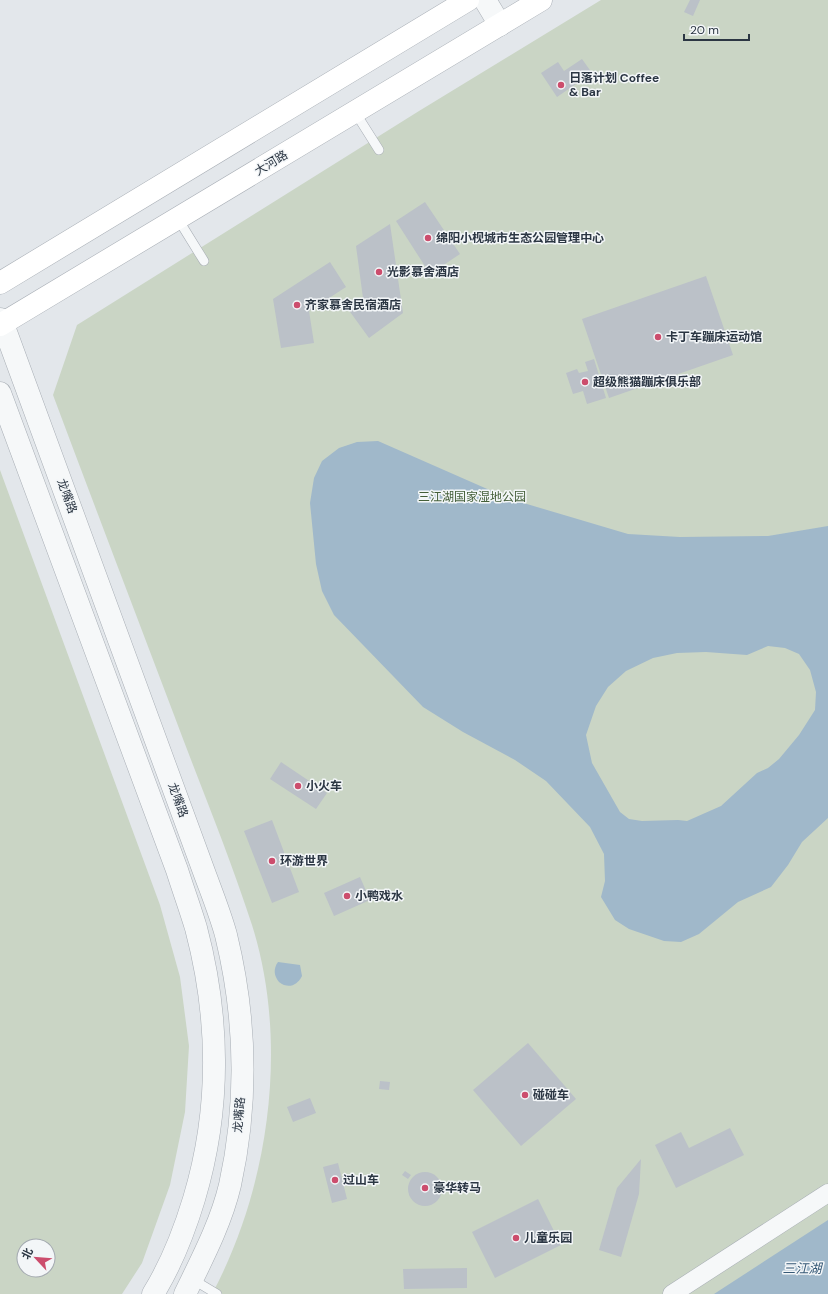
<svg xmlns="http://www.w3.org/2000/svg" width="828" height="1294" font-family="'DM Sans','Noto Sans SC',sans-serif">
<style>
.green{fill:#cad5c5;fill-rule:evenodd}
.water{fill:#a0b8ca;fill-rule:evenodd}
.building{fill:#bbc1c8}
.lines{fill:none;stroke-linecap:round;stroke-linejoin:round}
.service-casing{stroke:#a8aeb5;stroke-width:10}
.minor-casing{stroke:#a8aeb5;stroke-width:19}
.tertiary-casing{stroke:#a8aeb5;stroke-width:23}
.secondary-casing{stroke:#a8aeb5;stroke-width:23}
.service{stroke:#f6f8f9;stroke-width:9}
.minor{stroke:#f6f8f9;stroke-width:18}
.tertiary{stroke:#f6f8f9;stroke-width:22}
.secondary{stroke:#fff;stroke-width:22}
.poi-dot{fill:#cc4d6d;stroke:#f3f6f8;stroke-width:1.5}
.labels{text-anchor:middle;stroke-width:3;stroke-linejoin:round;paint-order:stroke}
.poi-label{font-size:12px;font-weight:bold;fill:#2b3643;stroke:#f3f6f8;text-anchor:start}
.street-label{font-size:12px;fill:#2b3643;stroke:#f3f6f8}
.park-label{font-size:12px;fill:#445f39;stroke:#f3f6f8}
.water-label{font-size:13px;font-style:italic;fill:#365976;stroke:#f3f6f8}
</style>
<rect width="100%" height="100%" fill="#e3e7eb"/>
<!-- green -->
<g class="green">
<path d="M601 0H828V1294H212C270 1186 289 1042 252 925 229 854 200 785 174 715 134 609 93 502 53 395L77 325 419 111Z"/>
<path d="M0 470 160 905 180 977 189 1046 185 1112 170 1185 142 1263 122 1294H0ZM24 1246H48V1270H24Z"/>
</g>
<!-- water -->
<g class="water">
<path d="M378 441 510 499 628 534 680 537 768 536 828 526V818L802 842 788 865 771 887 738 902 699 934 681 942 664 941 629 929 615 920 601 897 605 881 604 854 590 827 546 781 515 760 463 732 423 707 334 615 322 591 316 564 310 503 314 478 322 461 339 448 357 442ZM768 646 785 648 799 654 810 670 816 692 815 710 799 735 779 759 768 768 757 773 721 806 687 821 678 820 642 821 629 819 620 812 592 763 586 735 596 706 608 687 626 671 653 658 677 653 706 652 747 655Z"/>
<path d="M278 962 300 965 302 976C297 986 288 989 279 982 274 976 273 969 278 962Z"/>
<polygon points="828,1220 828,1294 714,1294"/>
</g>
<!-- building -->
<g class="building">
<polygon points="690,0 700,0 693,16 684,12"/>
<polygon points="582,59 592,73 557,97 541,73 558,62 564,71"/>
<polygon points="425,202 460,254 430,274 396,221"/>
<polygon points="390,224 403,313 369,338 348,309 363,298 356,246"/>
<polygon points="330,262 346,287 309,311 314,343 281,348 273,299"/>
<polygon points="706,276 733,355 609,398 582,319"/>
<polygon points="594,359 606,398 587,404 583,391 573,394 566,373 577,369 579,373 588,371 585,362"/>
<polygon points="281,762 327,793 316,809 270,779"/>
<polygon points="272,820 299,892 272,903 244,831"/>
<polygon points="360,877 370,900 334,916 324,893"/>
<polygon points="528,1043 576,1099 521,1146 473,1090"/>
<polygon points="380,1081 390,1082 389,1090 379,1089"/>
<polygon points="310,1098 316,1113 293,1122 287,1107"/>
<polygon points="730,1128 744,1155 676,1188 655,1145 681,1132 689,1148"/>
<polygon points="641,1159 639,1194 621,1257 599,1250 617,1188"/>
<polygon points="338,1163 347,1199 332,1203 323,1167"/>
<polygon points="405,1171 411,1175 408,1179 402,1175"/>
<circle cx="425" cy="1189" r="17"/>
<polygon points="538,1199 561,1245 495,1278 472,1232"/>
<polygon points="467,1268 467,1288 404,1289 403,1269"/>
</g>
<g class="lines">
<!-- service casing -->
<g class="service-casing">
<g id="service">
<polyline points="355,112 379,150"/>
<polyline points="178,219 204,261"/>
<polyline points="192,1279 217,1294"/>
</g>
</g>
<!-- minor casing -->
<g class="minor-casing">
<polyline id="minor" points="672,1294 828,1193"/>
</g>
<!-- tertiary casing -->
<g class="tertiary-casing">
<g id="tertiary">
<polyline points="485,0 500,25"/>
<path d="M0 319 3 324 203 869C211 891 220 913 226 935 246 1017 248 1103 230 1185 221 1223 202 1259 185 1294"/>
<path d="M0 393 177 870C183 889 190 908 196 928 220 1019 221 1109 194 1199 184 1232 171 1265 153 1294"/>
</g>
</g>
<!-- secondary casing -->
<g class="secondary-casing">
<g id="secondary">
<polyline points="0,283 468,0"/>
<polyline points="0,325 541,0"/>
</g>
</g>
<!-- service -->
<use href="#service" class="service"/>
<!-- minor -->
<use href="#minor" class="minor"/>
<!-- tertiary -->
<use href="#tertiary" class="tertiary"/>
<!-- secondary -->
<use href="#secondary" class="secondary"/>
</g>
<!-- markers -->
<g class="poi-dot">
<circle cx="561" cy="85" r="4"/>
<circle cx="428" cy="238" r="4"/>
<circle cx="379" cy="272" r="4"/>
<circle cx="297" cy="305" r="4"/>
<circle cx="658" cy="337" r="4"/>
<circle cx="585" cy="382" r="4"/>
<circle cx="298" cy="786" r="4"/>
<circle cx="272" cy="861" r="4"/>
<circle cx="347" cy="896" r="4"/>
<circle cx="525" cy="1095" r="4"/>
<circle cx="335" cy="1180" r="4"/>
<circle cx="425" cy="1188" r="4"/>
<circle cx="516" cy="1238" r="4"/>
</g>
<g class="labels">
<!-- poi labels -->
<g class="poi-label">
<text x="569" y="82">日落计划 Coffee<tspan x="569" dy="14">&amp; Bar</tspan></text>
<text x="436" y="242">绵阳小枧城市生态公园管理中心</text>
<text x="387" y="276">光影慕舍酒店</text>
<text x="305" y="309">齐家慕舍民宿酒店</text>
<text x="666" y="341">卡丁车蹦床运动馆</text>
<text x="593" y="386">超级熊猫蹦床俱乐部</text>
<text x="306" y="790">小火车</text>
<text x="280" y="865">环游世界</text>
<text x="355" y="900">小鸭戏水</text>
<text x="533" y="1099">碰碰车</text>
<text x="343" y="1184">过山车</text>
<text x="433" y="1192">豪华转马</text>
<text x="524" y="1242">儿童乐园</text>
</g>
<!-- street labels -->
<g class="street-label">
<text transform="translate(271 163) rotate(-31)" y="4">大河路</text>
<text transform="translate(67 496) rotate(70)" y="4">龙嘴路</text>
<text transform="translate(178 800) rotate(70)" y="4">龙嘴路</text>
<text transform="translate(239 1115) rotate(-85)" y="4">龙嘴路</text>
</g>
<!-- park labels -->
<g class="park-label">
<text x="472" y="501">三江湖国家湿地公园</text>
</g>
<!-- water labels -->
<g class="water-label">
<text x="802" y="1273">三江湖</text>
</g>
</g>
<!-- north arrow -->
<g transform="translate(36 1258) rotate(296)"><circle r="19" fill="#f3f6f8" stroke="#a3a9b0"/>
<path d="M0-3L7 15L0 10L-7 15Z" fill="#cc4d6d"/>
<text y="-6" font-size="11" font-weight="bold" text-anchor="middle" fill="#2b3643">北</text>
</g>
<!-- scale -->
<path d="M684 34v6h65v-6" fill="none" stroke="#2b3643" stroke-width="2"/>
<text x="690" y="34" font-size="12" fill="#2b3643" stroke="#f3f6f8" stroke-width="3" paint-order="stroke">20 m</text>
</svg>
